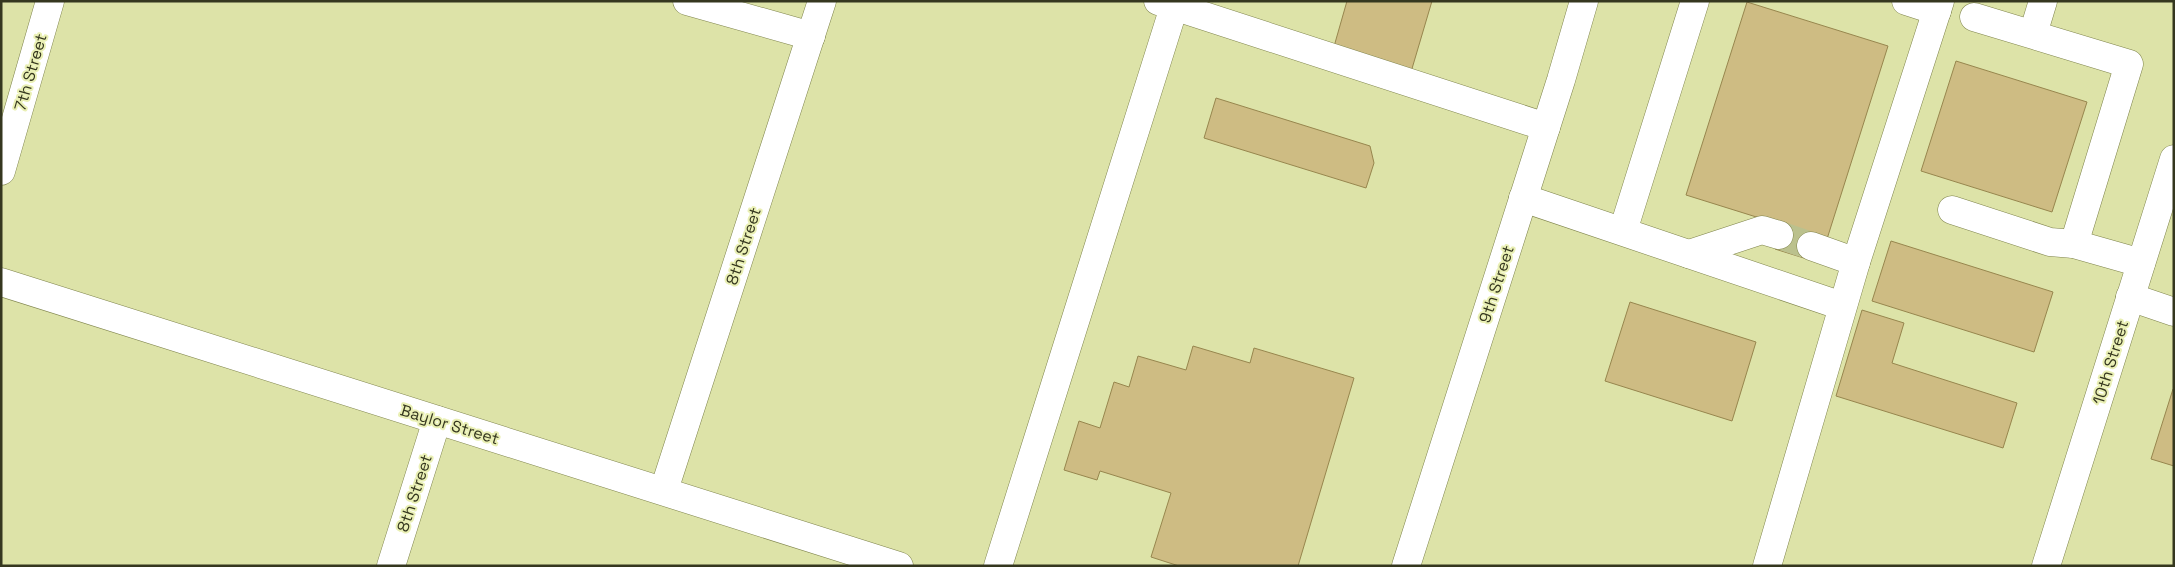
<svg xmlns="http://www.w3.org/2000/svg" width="2175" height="567" font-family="'Space Grotesk',sans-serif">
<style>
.building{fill:#cebc83;stroke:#97864e}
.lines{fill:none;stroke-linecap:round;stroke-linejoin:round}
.minor-tunnel{stroke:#bbc18d;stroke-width:28;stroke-dasharray:28 14;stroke-linecap:butt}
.minor-casing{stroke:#7f844c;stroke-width:29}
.minor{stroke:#fff;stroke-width:28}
.labels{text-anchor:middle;stroke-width:4;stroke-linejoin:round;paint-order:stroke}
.street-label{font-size:16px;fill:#35371f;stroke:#eaf0b5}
</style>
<rect width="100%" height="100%" fill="#dde3a8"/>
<!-- building -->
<g class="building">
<polygon points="1347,1 1432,1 1411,72 1333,50"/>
<polygon points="1747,2 1888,46 1827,239 1807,259 1775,249 1782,225 1686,195"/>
<polygon points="1956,61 2087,102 2052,212 1921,171"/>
<polygon points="1216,98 1370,146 1374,163 1366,188 1204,138"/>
<polygon points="1891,241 2053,292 2034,352 1872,301"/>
<polygon points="1630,302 1756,342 1732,421 1605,381"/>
<polygon points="1862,310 1904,323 1892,363 2017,403 2003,448 1836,396"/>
<polygon points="1193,346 1250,363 1254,348 1354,378 1298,566 1179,566 1151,557 1171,493 1100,471 1097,480 1064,470 1079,421 1100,428 1114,382 1129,387 1138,356 1186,370"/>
<polygon points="2173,389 2174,389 2174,466 2151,459"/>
</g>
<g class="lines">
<!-- minor-tunnel -->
<polyline class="minor-tunnel" points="1779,235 1811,246"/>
<!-- minor casing -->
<g class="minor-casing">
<g id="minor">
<polyline points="687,1 811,36"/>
<polyline points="1158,1 1546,127"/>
<polyline points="1906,1 1937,11"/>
<polyline points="1974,17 2129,64 2074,244"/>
<polyline points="2033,34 2043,1"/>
<polyline points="1,171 50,1"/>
<polyline points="1523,198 1842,306"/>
<polyline points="1952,210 2050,242 2074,244 2141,263"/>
<polyline points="1623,231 1695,1"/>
<polyline points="1811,246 1856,262"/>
<polyline points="1689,254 1762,230 1779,235"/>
<polyline points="1,282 899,566"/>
<polyline points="2130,297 2174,312"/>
<polyline points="664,490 822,1"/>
<polyline points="391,566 437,420"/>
<polyline points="998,566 1174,7"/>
<polyline points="1406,566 1561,80 1584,1"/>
<polyline points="1767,566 1856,262 1940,1"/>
<polyline points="2046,566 2174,159"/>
</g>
</g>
<!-- minor -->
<use href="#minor" class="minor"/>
</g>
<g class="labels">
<!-- street labels -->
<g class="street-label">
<text transform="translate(30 72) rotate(-74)" y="6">7th Street</text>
<text transform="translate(743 246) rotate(-72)" y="6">8th Street</text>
<text transform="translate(1496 284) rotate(-72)" y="6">9th Street</text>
<text transform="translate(2110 362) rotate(-73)" y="6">10th Street</text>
<text transform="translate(450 424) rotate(17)" y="6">Baylor Street</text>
<text transform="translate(414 493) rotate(-72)" y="6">8th Street</text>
</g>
</g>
<!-- border -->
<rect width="2175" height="567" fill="none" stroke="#35371f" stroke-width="5"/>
</svg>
